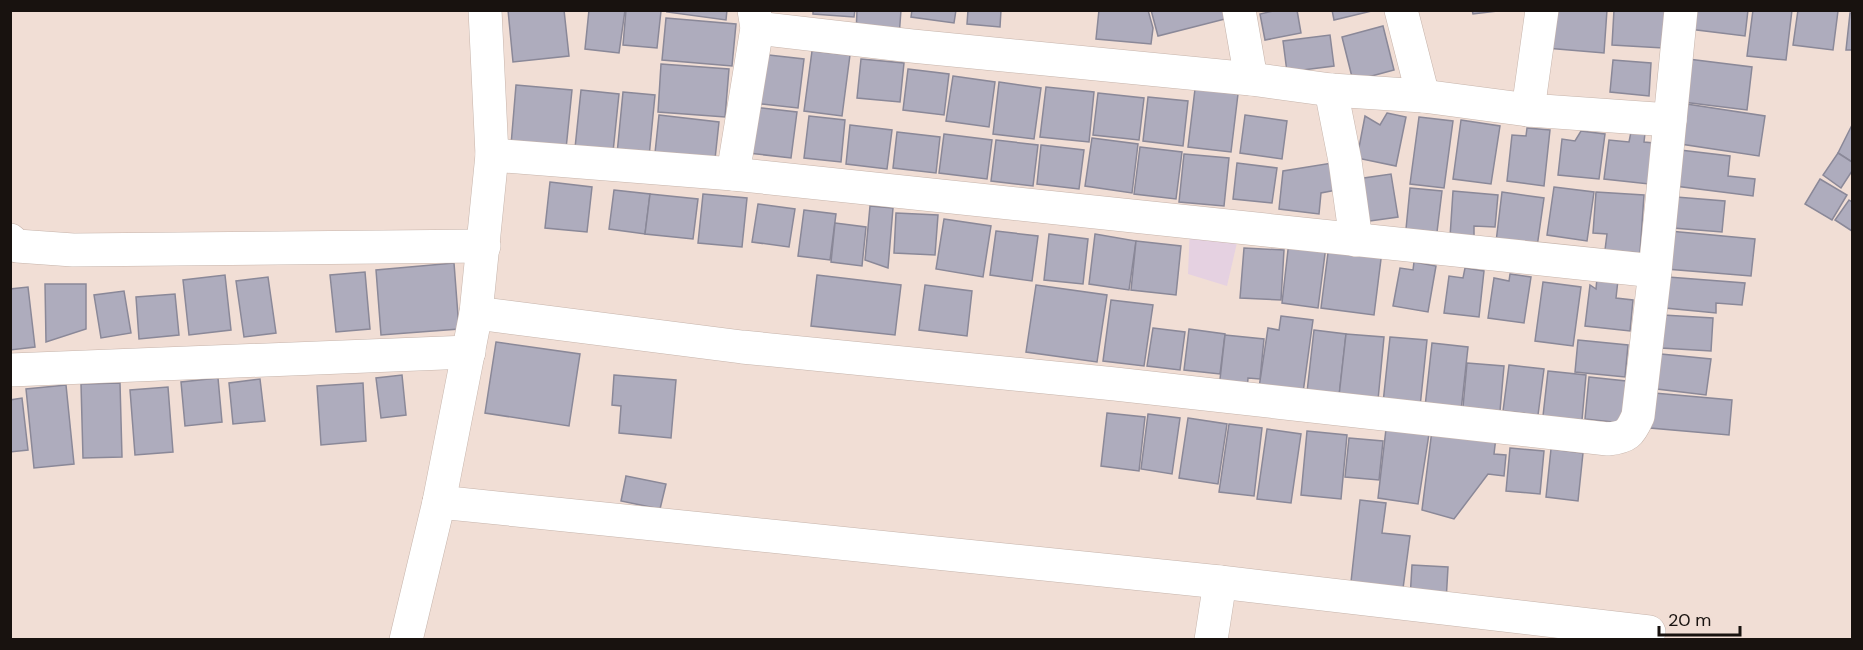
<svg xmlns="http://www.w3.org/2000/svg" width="1863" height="650" font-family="'DM Sans',sans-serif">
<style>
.commercial{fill:#e5d1e1}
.building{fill:#aeacbd;stroke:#8a8898;stroke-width:1.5}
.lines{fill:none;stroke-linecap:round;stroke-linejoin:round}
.minor-casing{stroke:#c6b4ab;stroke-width:34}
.minor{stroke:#fff;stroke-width:33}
</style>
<rect width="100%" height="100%" fill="#f1ded5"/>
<!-- commercial -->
<polygon class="commercial" points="1190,227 1239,234 1227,286 1188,274"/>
<!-- building -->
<g class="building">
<polygon points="508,10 564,10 569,56 513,62"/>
<polygon points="589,10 625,10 619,53 585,49"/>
<polygon points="626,10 661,11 657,48 623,45"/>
<polygon points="668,10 727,10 726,20 667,12"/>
<polygon points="813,10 855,10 854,17 813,14"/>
<polygon points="857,10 901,10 899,37 856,35"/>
<polygon points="912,10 956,10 954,23 911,17"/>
<polygon points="968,10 1001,10 1000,27 967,24"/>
<polygon points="1099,10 1148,10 1153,28 1151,44 1096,39"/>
<polygon points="1151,10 1227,10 1229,18 1158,36"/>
<polygon points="1277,10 1297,10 1301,33 1265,40 1260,14"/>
<polygon points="1332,10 1372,10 1372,11 1334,20"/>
<polygon points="1472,10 1506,10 1473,14"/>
<polygon points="1549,10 1607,10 1604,53 1546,48"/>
<polygon points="1614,10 1666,10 1663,48 1612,45"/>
<polygon points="1692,10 1748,10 1745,36 1689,29"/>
<polygon points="1753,10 1792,10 1786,60 1747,56"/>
<polygon points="1798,10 1838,11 1833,50 1793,45"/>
<polygon points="1850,13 1852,13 1852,50 1846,50"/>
<polygon points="666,18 736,24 732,66 662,60"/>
<polygon points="1383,26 1394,70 1353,81 1342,37"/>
<polygon points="1330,35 1334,66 1287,72 1283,41"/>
<polygon points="812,51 850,55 842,116 804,111"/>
<polygon points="759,54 804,59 798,108 753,103"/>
<polygon points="861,59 904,63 900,102 857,98"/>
<polygon points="1688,59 1752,67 1747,110 1683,102"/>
<polygon points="1613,60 1651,63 1649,96 1610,92"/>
<polygon points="661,64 729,69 725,117 658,112"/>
<polygon points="908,69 949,74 944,115 903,110"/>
<polygon points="953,76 995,82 989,127 946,121"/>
<polygon points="999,82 1041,88 1034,139 993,134"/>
<polygon points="516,85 572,90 566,149 511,145"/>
<polygon points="1046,87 1094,92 1089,142 1040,137"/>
<polygon points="1195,89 1238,94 1231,152 1188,147"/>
<polygon points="581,90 619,94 613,152 575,148"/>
<polygon points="623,92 655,95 649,157 617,154"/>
<polygon points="1098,93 1144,98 1139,140 1093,135"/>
<polygon points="1148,97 1188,101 1183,146 1143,141"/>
<polygon points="1680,103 1765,116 1759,156 1674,143"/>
<polygon points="753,107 797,112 791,158 748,153"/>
<polygon points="1387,113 1406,117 1396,166 1357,158 1365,116 1380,125"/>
<polygon points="659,115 719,122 715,159 655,153"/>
<polygon points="1245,115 1287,121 1282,159 1240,153"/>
<polygon points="809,116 845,120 841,162 804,158"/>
<polygon points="1419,117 1453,121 1444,188 1410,184"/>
<polygon points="1461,120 1500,126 1491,184 1453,179"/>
<polygon points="850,125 892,130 887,169 846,164"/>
<polygon points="1852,125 1852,162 1838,153"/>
<polygon points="1527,128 1550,130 1544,186 1507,181 1512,135 1526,136"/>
<polygon points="1581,131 1605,134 1599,179 1558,175 1562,139 1575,141"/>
<polygon points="897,132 940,137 936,173 893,168"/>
<polygon points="1631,132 1645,133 1644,142 1654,143 1649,184 1604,179 1609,140 1629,142"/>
<polygon points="944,134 992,140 987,179 939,173"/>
<polygon points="1092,138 1138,144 1132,193 1085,186"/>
<polygon points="996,140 1038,145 1033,186 991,181"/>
<polygon points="1041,145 1084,150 1079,189 1037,184"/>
<polygon points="1140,147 1182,152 1176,199 1134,194"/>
<polygon points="1680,150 1730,156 1728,176 1755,179 1753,196 1675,186"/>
<polygon points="1838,153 1852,162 1852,171 1841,188 1823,175"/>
<polygon points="1184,154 1229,158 1224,206 1179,202"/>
<polygon points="1237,163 1277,168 1272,203 1233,199"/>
<polygon points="1332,163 1337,190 1321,193 1319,214 1279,209 1283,171"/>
<polygon points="1391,174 1398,217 1363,222 1357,179"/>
<polygon points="1820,179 1847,195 1832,220 1805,204"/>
<polygon points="550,182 592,187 587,232 545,228"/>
<polygon points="1554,187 1594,192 1587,241 1547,235"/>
<polygon points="1410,188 1442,191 1437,232 1406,229"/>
<polygon points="614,190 650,194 645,234 609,229"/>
<polygon points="1453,191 1498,195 1495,227 1474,226 1474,239 1450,237"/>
<polygon points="1502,192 1544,198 1537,247 1496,242"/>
<polygon points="1596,192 1644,195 1640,253 1605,250 1607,234 1593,233"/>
<polygon points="650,194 698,199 693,239 645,234"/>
<polygon points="703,194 747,198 742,247 698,243"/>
<polygon points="1676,197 1725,201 1722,232 1673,228"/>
<polygon points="1849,200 1852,202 1852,231 1835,220"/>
<polygon points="758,204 795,209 789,247 752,242"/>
<polygon points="870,206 893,208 888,268 865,260"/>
<polygon points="804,210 836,214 830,260 798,256"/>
<polygon points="896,213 938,215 935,255 894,253"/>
<polygon points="944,219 991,226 983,277 936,269"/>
<polygon points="835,223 866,227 862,266 831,262"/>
<polygon points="996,231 1038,236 1032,281 990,275"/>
<polygon points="1669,231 1755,239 1751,276 1666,269"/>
<polygon points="1049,234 1088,239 1083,284 1044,280"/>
<polygon points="1095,234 1136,241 1129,290 1089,284"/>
<polygon points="1136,241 1181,246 1176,295 1131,290"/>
<polygon points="1289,241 1326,246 1318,308 1282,303"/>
<polygon points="1329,245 1382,251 1374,315 1321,308"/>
<polygon points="1244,248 1284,250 1281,300 1240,298"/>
<polygon points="1414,262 1436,266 1428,312 1393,306 1400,268 1413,270"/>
<polygon points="454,263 459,329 381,335 376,270"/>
<polygon points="1465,268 1484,271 1479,317 1444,313 1449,276 1463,278"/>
<polygon points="365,272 370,329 336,332 330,275"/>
<polygon points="1510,274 1531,277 1524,323 1488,318 1494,278 1509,281"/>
<polygon points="225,275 231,330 189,335 183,280"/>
<polygon points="817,275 901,285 895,335 811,326"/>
<polygon points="268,277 276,333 244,337 236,281"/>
<polygon points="1668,277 1745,283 1742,305 1716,303 1716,313 1665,308"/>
<polygon points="1597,278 1618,280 1616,298 1633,300 1630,331 1585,326 1590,285 1596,289"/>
<polygon points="1543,282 1581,287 1573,346 1535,341"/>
<polygon points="45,284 86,284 86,329 46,342"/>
<polygon points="925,285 972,291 967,336 919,330"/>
<polygon points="1036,285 1107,295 1097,362 1026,352"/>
<polygon points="28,287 35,347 10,350 10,289"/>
<polygon points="124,291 131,333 101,338 94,295"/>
<polygon points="175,294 179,335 139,339 136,297"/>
<polygon points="1111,300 1153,305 1144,366 1103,361"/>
<polygon points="1663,315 1713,318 1711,351 1661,348"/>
<polygon points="1281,316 1313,320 1302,400 1258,394 1268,328 1279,330"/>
<polygon points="1153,328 1185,332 1180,370 1147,366"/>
<polygon points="1189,329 1225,334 1220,374 1184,370"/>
<polygon points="1314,330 1346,334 1339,396 1307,392"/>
<polygon points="1346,334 1384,337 1378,400 1339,396"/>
<polygon points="1225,335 1264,339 1260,379 1248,378 1247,391 1219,388"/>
<polygon points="1390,337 1427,340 1420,407 1383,403"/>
<polygon points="1578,340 1628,345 1625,377 1575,372"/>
<polygon points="496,342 580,354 569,426 485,413"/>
<polygon points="1432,343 1468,347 1461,411 1425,407"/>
<polygon points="1661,354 1711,359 1706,395 1657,389"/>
<polygon points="1467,363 1504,366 1500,411 1463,407"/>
<polygon points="1509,365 1544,369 1538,415 1503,411"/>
<polygon points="1548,371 1586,375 1582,420 1543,416"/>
<polygon points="402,375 406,415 381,418 376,378"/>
<polygon points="614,375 676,380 671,438 619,433 621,406 612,405"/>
<polygon points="1589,377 1626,381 1622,423 1585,419"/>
<polygon points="218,378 222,422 185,426 181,382"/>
<polygon points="260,379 265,421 233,424 229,383"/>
<polygon points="120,383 122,457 83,458 81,384"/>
<polygon points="363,383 366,441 321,445 317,386"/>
<polygon points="66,385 74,464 34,468 26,389"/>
<polygon points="168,387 173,452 135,455 130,390"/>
<polygon points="1654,393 1732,400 1729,435 1650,428"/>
<polygon points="22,398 28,450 10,452 10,400"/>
<polygon points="1107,413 1145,417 1139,471 1101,466"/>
<polygon points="1148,414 1180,418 1172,474 1141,469"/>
<polygon points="1188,418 1227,424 1218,484 1179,478"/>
<polygon points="1229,424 1262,428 1254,496 1219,492"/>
<polygon points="1267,429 1301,434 1291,503 1257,499"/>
<polygon points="1386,429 1429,434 1418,504 1378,498"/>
<polygon points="1432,430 1496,437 1494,454 1506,455 1504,476 1488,474 1454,519 1422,510"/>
<polygon points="1307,431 1347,435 1341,499 1301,495"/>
<polygon points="1349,438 1383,441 1379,480 1345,477"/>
<polygon points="1510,448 1544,451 1540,494 1506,491"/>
<polygon points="1551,449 1583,453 1578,501 1546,497"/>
<polygon points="626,476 666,484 660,509 621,501"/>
<polygon points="1360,500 1386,503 1382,533 1410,536 1402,596 1350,591"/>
<polygon points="1412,565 1448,567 1446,602 1410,599"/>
</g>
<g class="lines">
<!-- minor casing -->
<g class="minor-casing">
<g id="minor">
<polyline points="1239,10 1251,79"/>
<polyline points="1401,10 1423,96"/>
<polyline points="757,28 912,46 1251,79 1331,90 1423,96 1528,110 1670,120"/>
<polyline points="1331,90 1345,161 1356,240"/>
<polyline points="1528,110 1542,10"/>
<polyline points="492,155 733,174 1655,271"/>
<polyline points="733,174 757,28 754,10"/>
<polyline points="10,240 17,246 73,250 484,246"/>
<path d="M476 313 742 347 1115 384 1608 439C1627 437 1630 434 1638 416L1655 271 1681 10"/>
<polyline points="10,370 469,352"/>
<polyline points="439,502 1220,582 1649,632"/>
<polyline points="406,640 439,502 476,313 492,155 485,10"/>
<polyline points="1211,640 1220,582"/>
</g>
</g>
<!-- minor -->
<use href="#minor" class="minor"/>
</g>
<!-- border -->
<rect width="1863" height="650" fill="none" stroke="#18120f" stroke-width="24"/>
<!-- scale -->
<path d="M1659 626v9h81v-9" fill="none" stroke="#18120f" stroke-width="3"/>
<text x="1668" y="626" font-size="18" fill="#18120f" stroke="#f1ded5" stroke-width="4.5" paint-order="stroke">20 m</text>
</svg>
